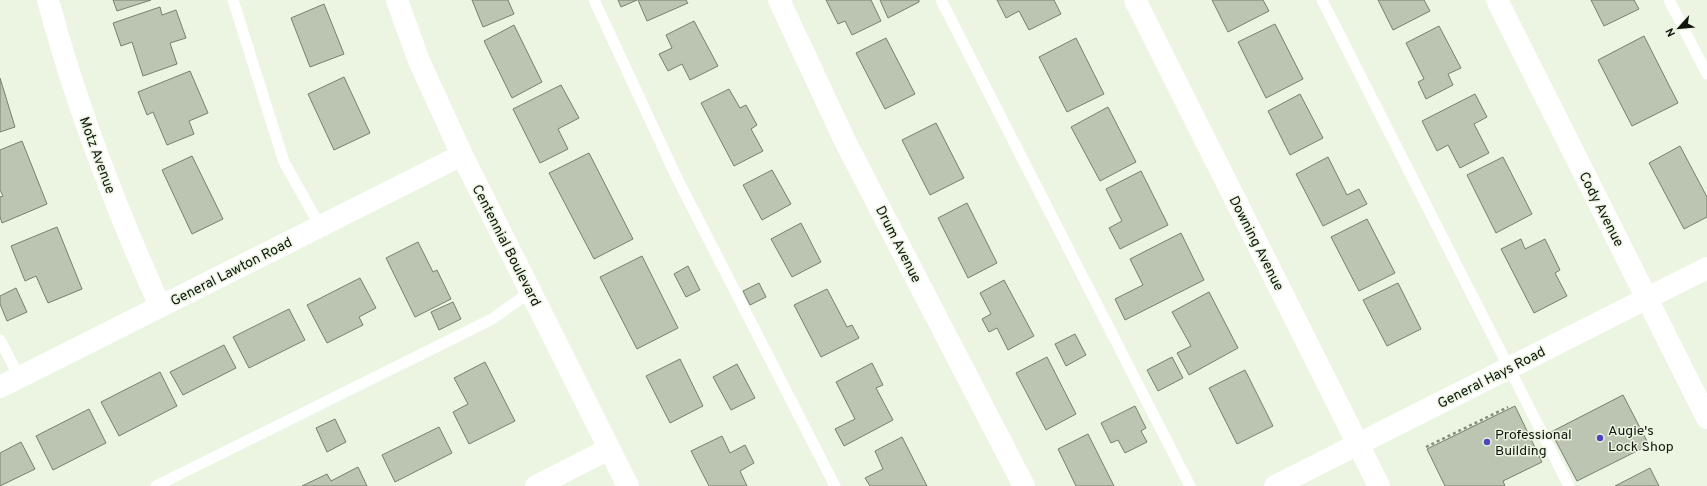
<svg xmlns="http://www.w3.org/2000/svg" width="1707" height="486" font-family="Overpass,sans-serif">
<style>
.building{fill:#bbc5b2;stroke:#77806f}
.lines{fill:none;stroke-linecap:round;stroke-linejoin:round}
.path{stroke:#858c7f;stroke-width:2.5;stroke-dasharray:3 3;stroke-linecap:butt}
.lane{stroke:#fff;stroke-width:11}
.street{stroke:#fff;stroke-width:22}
.poi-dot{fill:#4d45bc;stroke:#ebf5e2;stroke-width:1.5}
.labels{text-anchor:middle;stroke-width:3;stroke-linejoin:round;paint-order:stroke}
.street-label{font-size:14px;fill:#11150e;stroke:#ebf5e2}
.poi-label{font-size:14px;fill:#11150e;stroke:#ebf5e2;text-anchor:start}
</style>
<rect width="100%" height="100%" fill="#ebf5e2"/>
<!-- building -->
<g class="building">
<polygon points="113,0 151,0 117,11"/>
<polygon points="472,0 508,0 514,14 483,27"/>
<polygon points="618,0 637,0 621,7"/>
<polygon points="638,0 686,0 688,3 647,21"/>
<polygon points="826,0 871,0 881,21 852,35 845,21 838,24"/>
<polygon points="880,0 919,0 919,2 888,18"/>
<polygon points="997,0 1054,0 1061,14 1029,30 1019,11 1006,18"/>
<polygon points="1212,0 1263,0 1269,11 1228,32"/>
<polygon points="1378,0 1424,0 1430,11 1393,30"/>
<polygon points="1591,0 1634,0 1639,9 1604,26"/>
<polygon points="324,4 344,54 310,67 291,18"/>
<polygon points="160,7 162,15 176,10 186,38 170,43 177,64 143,76 132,42 121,46 113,23"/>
<polygon points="694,21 718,66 690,80 682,64 668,71 659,54 672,48 666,35"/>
<polygon points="1275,24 1303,79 1266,98 1238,42"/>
<polygon points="514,25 542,82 512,98 484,41"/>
<polygon points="1439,26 1461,68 1448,74 1453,85 1426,99 1418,82 1424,79 1406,43"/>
<polygon points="1644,36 1678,103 1632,126 1598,60"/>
<polygon points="886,38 915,94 885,109 856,53"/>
<polygon points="1076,38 1104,94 1067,112 1039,57"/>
<polygon points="190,71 208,113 189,121 194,134 167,145 153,112 147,115 138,92"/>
<polygon points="344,77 370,133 334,150 308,94"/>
<polygon points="0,78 15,127 0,132"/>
<polygon points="561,85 579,118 558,129 568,149 540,163 513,109"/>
<polygon points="729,89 740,108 746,105 757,125 751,129 763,151 734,166 701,103"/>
<polygon points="1300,94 1323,138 1290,155 1268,111"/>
<polygon points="1475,94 1487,117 1474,124 1489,153 1460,168 1448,145 1437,151 1422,121"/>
<polygon points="1108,107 1136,162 1100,181 1071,127"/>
<polygon points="936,123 964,178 930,195 902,140"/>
<polygon points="22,141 47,204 2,223 0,217 0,197 3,196 0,190 0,150"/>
<polygon points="1680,146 1707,197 1707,217 1684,229 1649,163"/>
<polygon points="589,153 633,239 594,259 549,173"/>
<polygon points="192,156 223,219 192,234 162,170"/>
<polygon points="1328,157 1347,195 1359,189 1367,204 1323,226 1296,174"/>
<polygon points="1503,157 1532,214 1496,233 1467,175"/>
<polygon points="772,170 791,204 762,220 743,185"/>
<polygon points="1141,171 1168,225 1120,249 1109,228 1122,221 1106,189"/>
<polygon points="967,203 997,263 968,278 938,218"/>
<polygon points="1367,219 1395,273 1359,291 1331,237"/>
<polygon points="801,223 821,262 792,277 771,239"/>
<polygon points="57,227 82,289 48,303 36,276 25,281 11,246"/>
<polygon points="1181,233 1204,280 1125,320 1115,299 1143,285 1130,259"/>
<polygon points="1521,239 1525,249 1545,239 1560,270 1555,273 1567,296 1534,313 1501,249"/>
<polygon points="418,242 433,272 437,270 451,299 415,317 386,258"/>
<polygon points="642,256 678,328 637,349 600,277"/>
<polygon points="688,266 700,290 686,297 674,274"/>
<polygon points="360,278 376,308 359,317 363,325 327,343 307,305"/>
<polygon points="1004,280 1034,336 1008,350 997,328 989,332 982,319 991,314 980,293"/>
<polygon points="759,283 766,297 750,305 743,291"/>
<polygon points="1398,283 1421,329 1387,346 1363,300"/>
<polygon points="16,288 27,312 7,321 0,304 0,296"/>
<polygon points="827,289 847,327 852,325 859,338 821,357 794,305"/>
<polygon points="1209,292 1238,348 1189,375 1177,353 1191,346 1172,312"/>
<polygon points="453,302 461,319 439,330 431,312"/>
<polygon points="289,309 305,340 249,368 233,337"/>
<polygon points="1075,334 1086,355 1066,366 1055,344"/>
<polygon points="224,345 236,368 183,395 170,372"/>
<polygon points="1047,357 1076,414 1046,430 1016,373"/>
<polygon points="1172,357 1183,378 1158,391 1147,370"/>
<polygon points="680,359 703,406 670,423 646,376"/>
<polygon points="485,362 515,421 469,444 453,412 468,404 454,378"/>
<polygon points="872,363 883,385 876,388 893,420 844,446 835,429 855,419 836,382"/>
<polygon points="737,364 755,398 731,410 713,377"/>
<polygon points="1245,370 1273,426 1237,444 1209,388"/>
<polygon points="160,372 177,406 119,436 101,402"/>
<polygon points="1623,395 1649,445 1577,481 1551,432"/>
<polygon points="1135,406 1146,428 1141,431 1147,442 1125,453 1118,440 1111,443 1101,423"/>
<polygon points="1515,406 1542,462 1503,481 1505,486 1445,486 1427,449"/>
<polygon points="89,409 106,443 53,470 36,436"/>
<polygon points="335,419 346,442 327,452 316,428"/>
<polygon points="439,427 452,453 395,482 382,455"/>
<polygon points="1088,434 1114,486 1076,486 1058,449"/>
<polygon points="722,436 730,453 745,445 754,463 740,471 747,486 709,486 691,451"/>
<polygon points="902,437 927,486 870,486 865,478 883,469 875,451"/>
<polygon points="21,442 35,469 0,486 0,453"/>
<polygon points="358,467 367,486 302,486 327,474 331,481"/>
<polygon points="1650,468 1659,486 1615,486"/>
</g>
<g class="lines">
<!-- path -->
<polyline class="path" points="1426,447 1508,407"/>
<!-- lane -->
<g class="lane">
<polyline points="233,0 284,162 320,226"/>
<polyline points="594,0 677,178 835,486"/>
<polyline points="941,0 1190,486"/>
<polyline points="1322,0 1569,486"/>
<polyline points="1669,0 1707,74"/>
<polyline points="0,340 19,377"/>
<polyline points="156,486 492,319 530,292"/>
</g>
<!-- street -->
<g class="street">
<path d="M48 0C76 105 115 207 160 306"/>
<polyline points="397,0 419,61 462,155 628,486"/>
<polyline points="779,0 846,143 1024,486"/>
<polyline points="1135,0 1379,486"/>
<polyline points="1497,0 1707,418"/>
<polyline points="0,387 462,155"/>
<polyline points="536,486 609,449"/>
<polyline points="1275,486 1707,268"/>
</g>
</g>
<!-- markers -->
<g class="poi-dot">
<circle cx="1600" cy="438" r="4"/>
<circle cx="1487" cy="442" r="4"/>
</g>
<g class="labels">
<!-- street labels -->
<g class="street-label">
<text transform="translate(98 155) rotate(70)" y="5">Motz Avenue</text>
<text transform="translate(1602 209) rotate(63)" y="5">Cody Avenue</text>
<text transform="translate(1257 243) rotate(63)" y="5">Downing Avenue</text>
<text transform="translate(899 244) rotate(63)" y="5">Drum Avenue</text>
<text transform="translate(507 245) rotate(63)" y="5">Centennial Boulevard</text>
<text transform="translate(231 271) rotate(-27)" y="5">General Lawton Road</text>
<text transform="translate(1491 377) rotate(-27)" y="5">General Hays Road</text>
</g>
<!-- poi labels -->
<g class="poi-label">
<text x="1608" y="435">Augie's<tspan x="1608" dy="16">Lock Shop</tspan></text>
<text x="1495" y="439">Professional<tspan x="1495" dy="16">Building</tspan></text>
</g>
</g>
<!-- north arrow -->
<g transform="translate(1679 28) rotate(243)" stroke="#ebf5e2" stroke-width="3" paint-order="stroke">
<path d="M0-3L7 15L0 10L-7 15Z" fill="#11150e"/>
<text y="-6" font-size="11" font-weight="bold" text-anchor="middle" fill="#11150e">N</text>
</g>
</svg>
